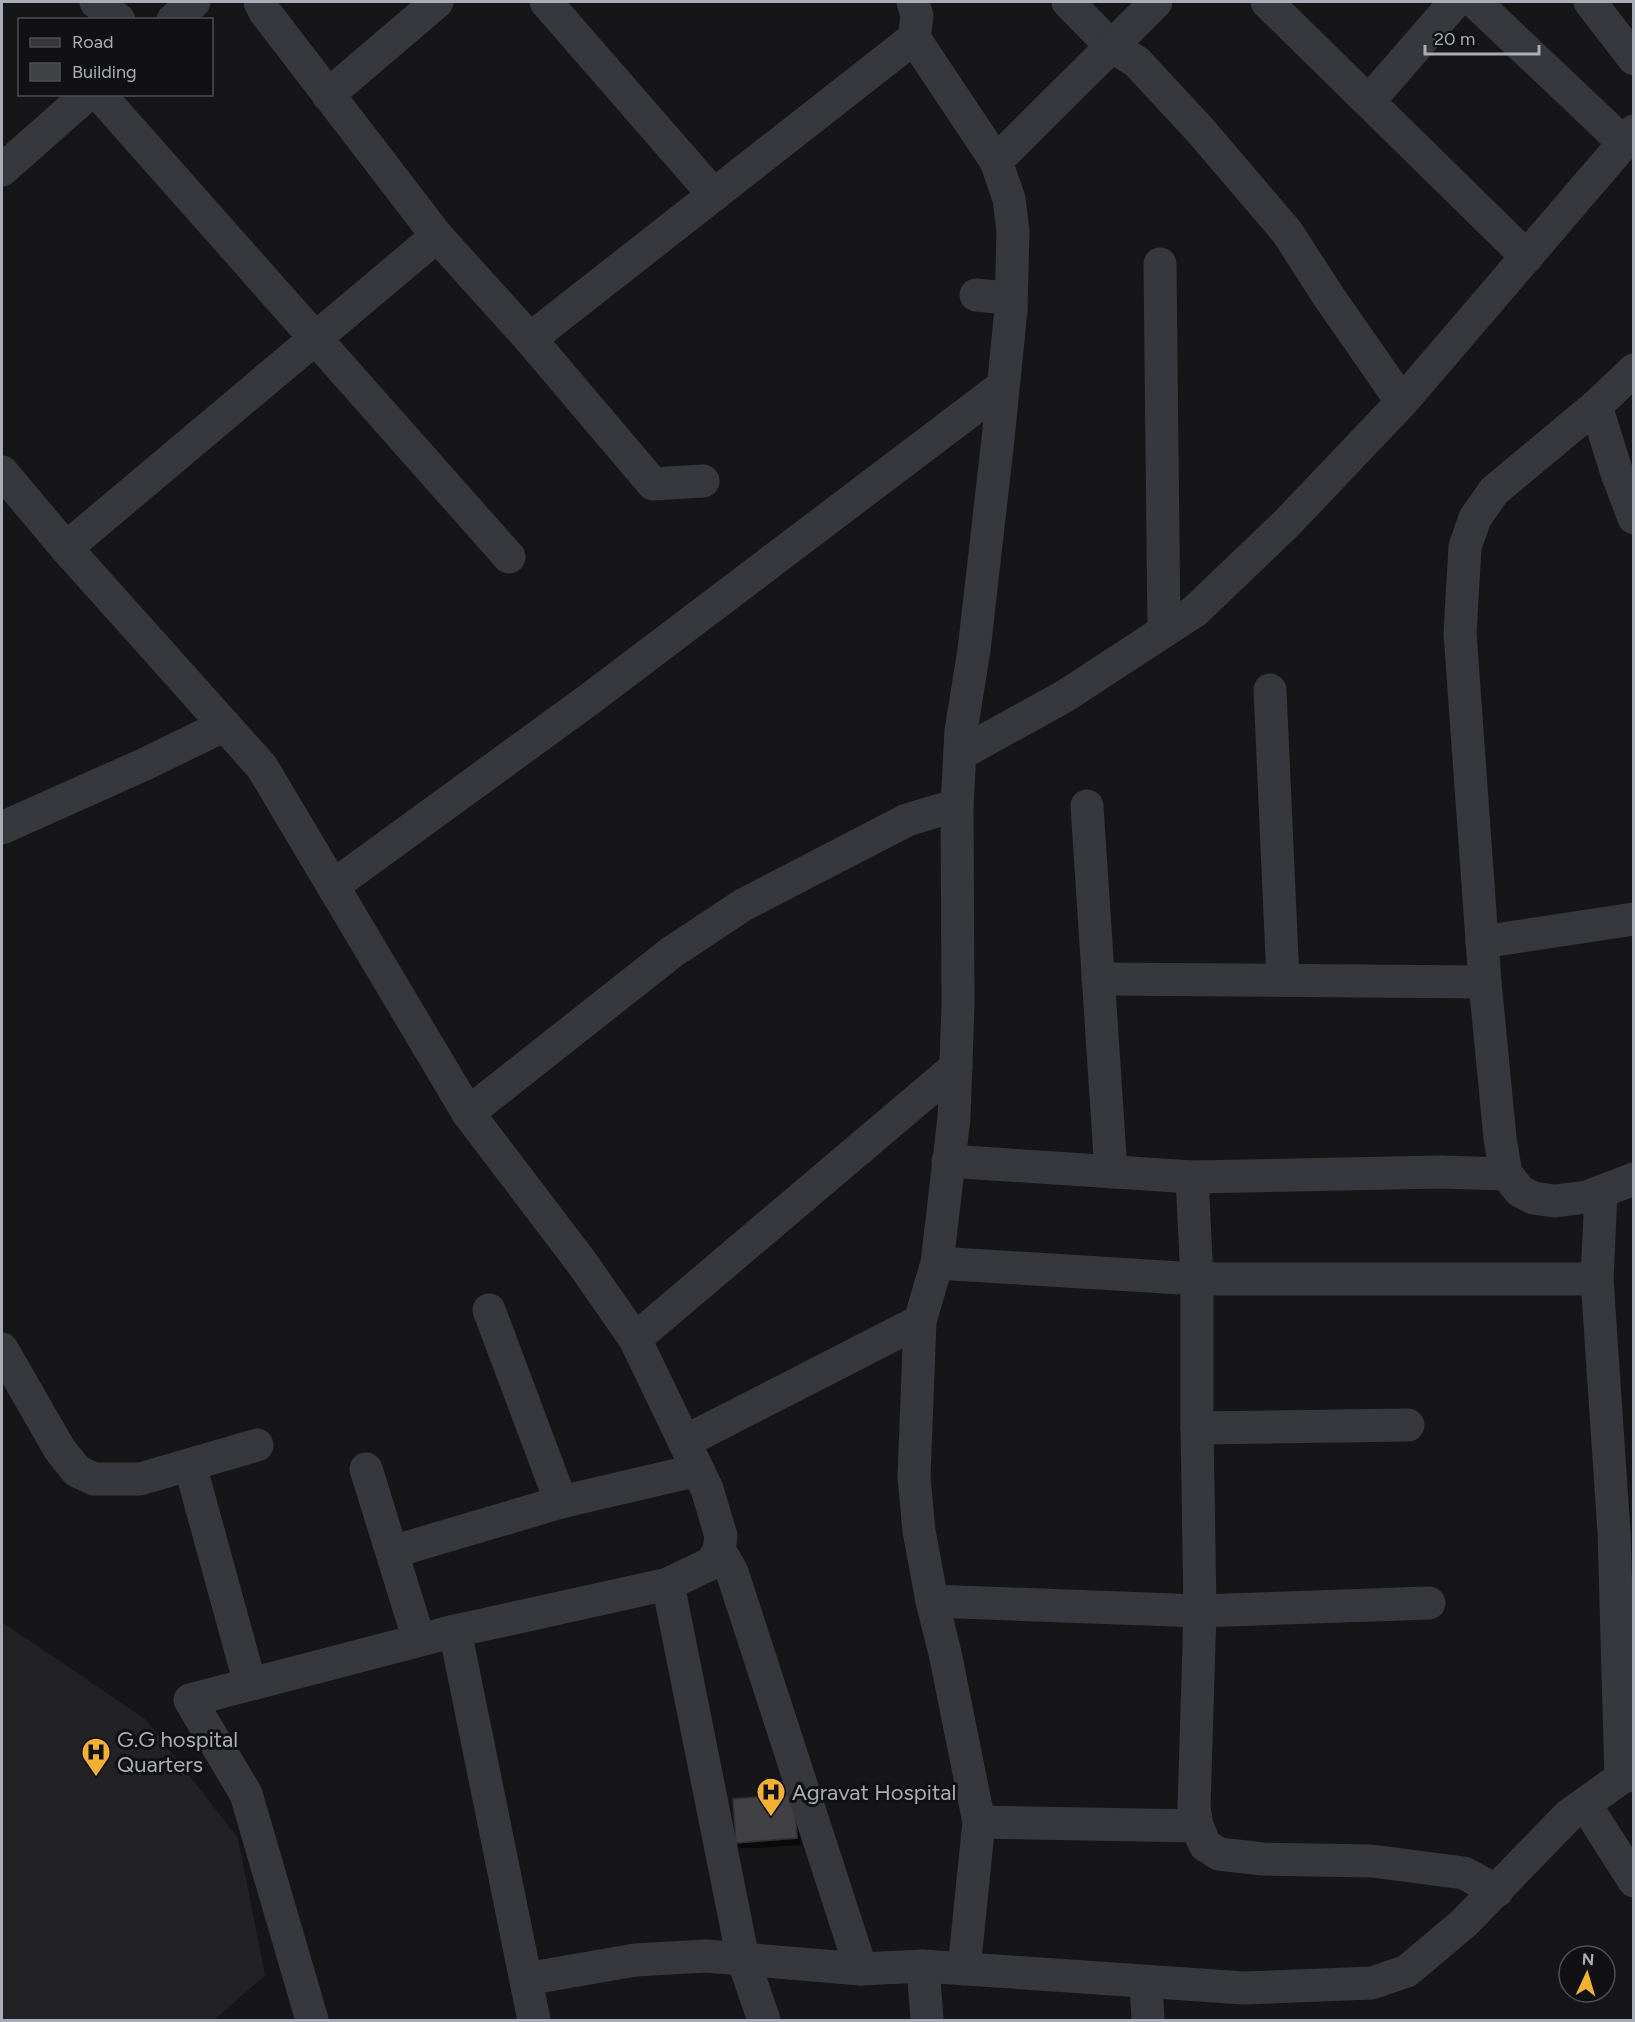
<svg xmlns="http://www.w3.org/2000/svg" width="1635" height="2022" font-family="Figtree,sans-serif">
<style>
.built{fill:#222225}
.building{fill:#404145;stroke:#303034;stroke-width:1.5;filter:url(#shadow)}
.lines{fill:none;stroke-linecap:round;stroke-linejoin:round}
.minor{stroke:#37383d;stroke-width:33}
.labels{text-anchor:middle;stroke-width:6;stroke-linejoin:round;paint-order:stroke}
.poi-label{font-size:22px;fill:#a8adb8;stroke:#111113;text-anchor:start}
</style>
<defs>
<filter id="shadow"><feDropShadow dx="3.5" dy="6" stdDeviation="0" flood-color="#0009"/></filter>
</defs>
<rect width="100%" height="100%" fill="#161618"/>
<!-- built -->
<polygon class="built" points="2,1622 145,1719 238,1838 265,1975 214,2020 2,2020"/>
<!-- building -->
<polygon class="building" points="794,1794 797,1838 736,1843 733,1799"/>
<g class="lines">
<!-- minor -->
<g class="minor">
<polyline points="96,2 119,20"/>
<polyline points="260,2 265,12 437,236"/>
<polyline points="546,2 714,195"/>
<polyline points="1068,2 1111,46 1137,62 1200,130 1287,232 1329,297 1402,402"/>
<polyline points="1267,2 1527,257"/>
<polyline points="1475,2 1624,143"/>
<polyline points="1590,2 1634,59"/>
<polyline points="173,20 194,2"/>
<polyline points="914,38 996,161 1009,199 1013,231 1011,310 998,439 974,650 961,731 957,805 958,1005 954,1118 937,1263 920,1321 914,1477 919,1531 932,1601 945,1653 979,1822 964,1969"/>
<polyline points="99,94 509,557"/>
<polyline points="328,95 437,2"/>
<polyline points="1369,101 1455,2"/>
<polyline points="996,161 1156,2"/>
<polyline points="2,170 88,94"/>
<polyline points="1160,264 1164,631"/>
<polyline points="976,295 1007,298 1011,310"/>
<polyline points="530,339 653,484 703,481"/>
<polyline points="1634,370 1596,406 1494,491 1475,518 1465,547 1460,633 1485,982 1500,1138 1506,1174 1520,1191 1533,1198 1555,1201 1587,1197 1634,1179"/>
<polyline points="1596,406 1617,473 1634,518"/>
<polyline points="2,472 66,548 262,767 468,1113 582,1263 635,1339 707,1489 721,1536 719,1550 712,1563 668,1584 455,1631 190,1700 246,1794 312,2020"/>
<polyline points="66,548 437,236 530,339 914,38 917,16 913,2"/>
<polyline points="1270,690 1283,980"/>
<polyline points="960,754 1065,696 1195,611 1286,524 1402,402 1634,131"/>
<polyline points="1087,806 1111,1172"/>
<polyline points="2,828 145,764 225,725"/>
<polyline points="333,886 591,698 1003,386"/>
<polyline points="1482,942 1634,919"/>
<polyline points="1098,979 1485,982"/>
<polyline points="468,1113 672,952 743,905 907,820 957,805"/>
<polyline points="948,1161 1192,1177 1440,1172 1506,1174"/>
<polyline points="1192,1177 1197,1279 1197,1428 1200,1611 1194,1807 1197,1826 1205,1845 1219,1854 1263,1859 1372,1861 1464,1873 1497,1891"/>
<polyline points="1601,1193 1597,1279 1614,1532 1621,1778"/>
<polyline points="937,1263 1197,1279 1597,1279"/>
<polyline points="489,1310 561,1502"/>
<polyline points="635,1339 956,1067"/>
<polyline points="2,1349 60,1450 77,1471 94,1479 140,1479 257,1445"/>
<polyline points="1197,1428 1408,1425"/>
<polyline points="684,1442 920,1321"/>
<polyline points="190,1465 250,1684"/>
<polyline points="366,1469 419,1640"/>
<polyline points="719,1550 732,1572 861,1969"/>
<polyline points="392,1552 561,1502 698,1470"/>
<polyline points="668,1584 743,1959 764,2020"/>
<polyline points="932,1601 1200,1611 1429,1603"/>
<polyline points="455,1631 534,2020"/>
<polyline points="1585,1804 1634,1881"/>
<polyline points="979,1822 1197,1826"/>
<polyline points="923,1966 927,2020"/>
<polyline points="526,1979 635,1960 706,1956 861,1969 923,1966 1244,1988 1372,1983 1407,1971 1464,1923 1569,1815 1621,1778 1634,1774"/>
<polyline points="1146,1982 1148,2020"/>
</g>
</g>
<!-- icons -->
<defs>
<g id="hospital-pin" transform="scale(1.5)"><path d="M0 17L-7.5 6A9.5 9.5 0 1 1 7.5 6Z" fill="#f2b134" stroke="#111113"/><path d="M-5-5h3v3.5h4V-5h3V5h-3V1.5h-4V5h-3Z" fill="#111"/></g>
</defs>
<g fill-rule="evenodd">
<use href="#hospital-pin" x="96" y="1752"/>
<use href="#hospital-pin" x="771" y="1792"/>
</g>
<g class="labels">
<!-- poi labels -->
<g class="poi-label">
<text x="117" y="1747">G.G hospital<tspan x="117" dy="25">Quarters</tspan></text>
<text x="792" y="1800">Agravat Hospital</text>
</g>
</g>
<!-- border -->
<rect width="1635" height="2022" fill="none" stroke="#a8adb8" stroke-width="6"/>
<!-- legend -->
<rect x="18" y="18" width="195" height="78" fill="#111113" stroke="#4d4f55" stroke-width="1.5"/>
<rect x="30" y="38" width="30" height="9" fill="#37383d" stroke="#4d4f55" stroke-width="1.5"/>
<text x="72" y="48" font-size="18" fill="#a8adb8">Road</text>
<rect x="30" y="63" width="30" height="18" fill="#404145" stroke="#4d4f55" stroke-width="1.5"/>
<text x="72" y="78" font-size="18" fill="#a8adb8">Building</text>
<!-- north arrow -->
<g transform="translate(1587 1974) rotate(4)"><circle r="28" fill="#111113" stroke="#4d4f55" stroke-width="1.5"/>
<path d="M0-4.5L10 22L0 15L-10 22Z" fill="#f2b134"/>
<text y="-9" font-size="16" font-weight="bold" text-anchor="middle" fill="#a8adb8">N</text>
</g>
<!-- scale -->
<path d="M1425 45v9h114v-9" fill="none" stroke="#a8adb8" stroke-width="3"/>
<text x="1434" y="45" font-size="18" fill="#a8adb8" stroke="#111113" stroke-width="4.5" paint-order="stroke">20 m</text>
</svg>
